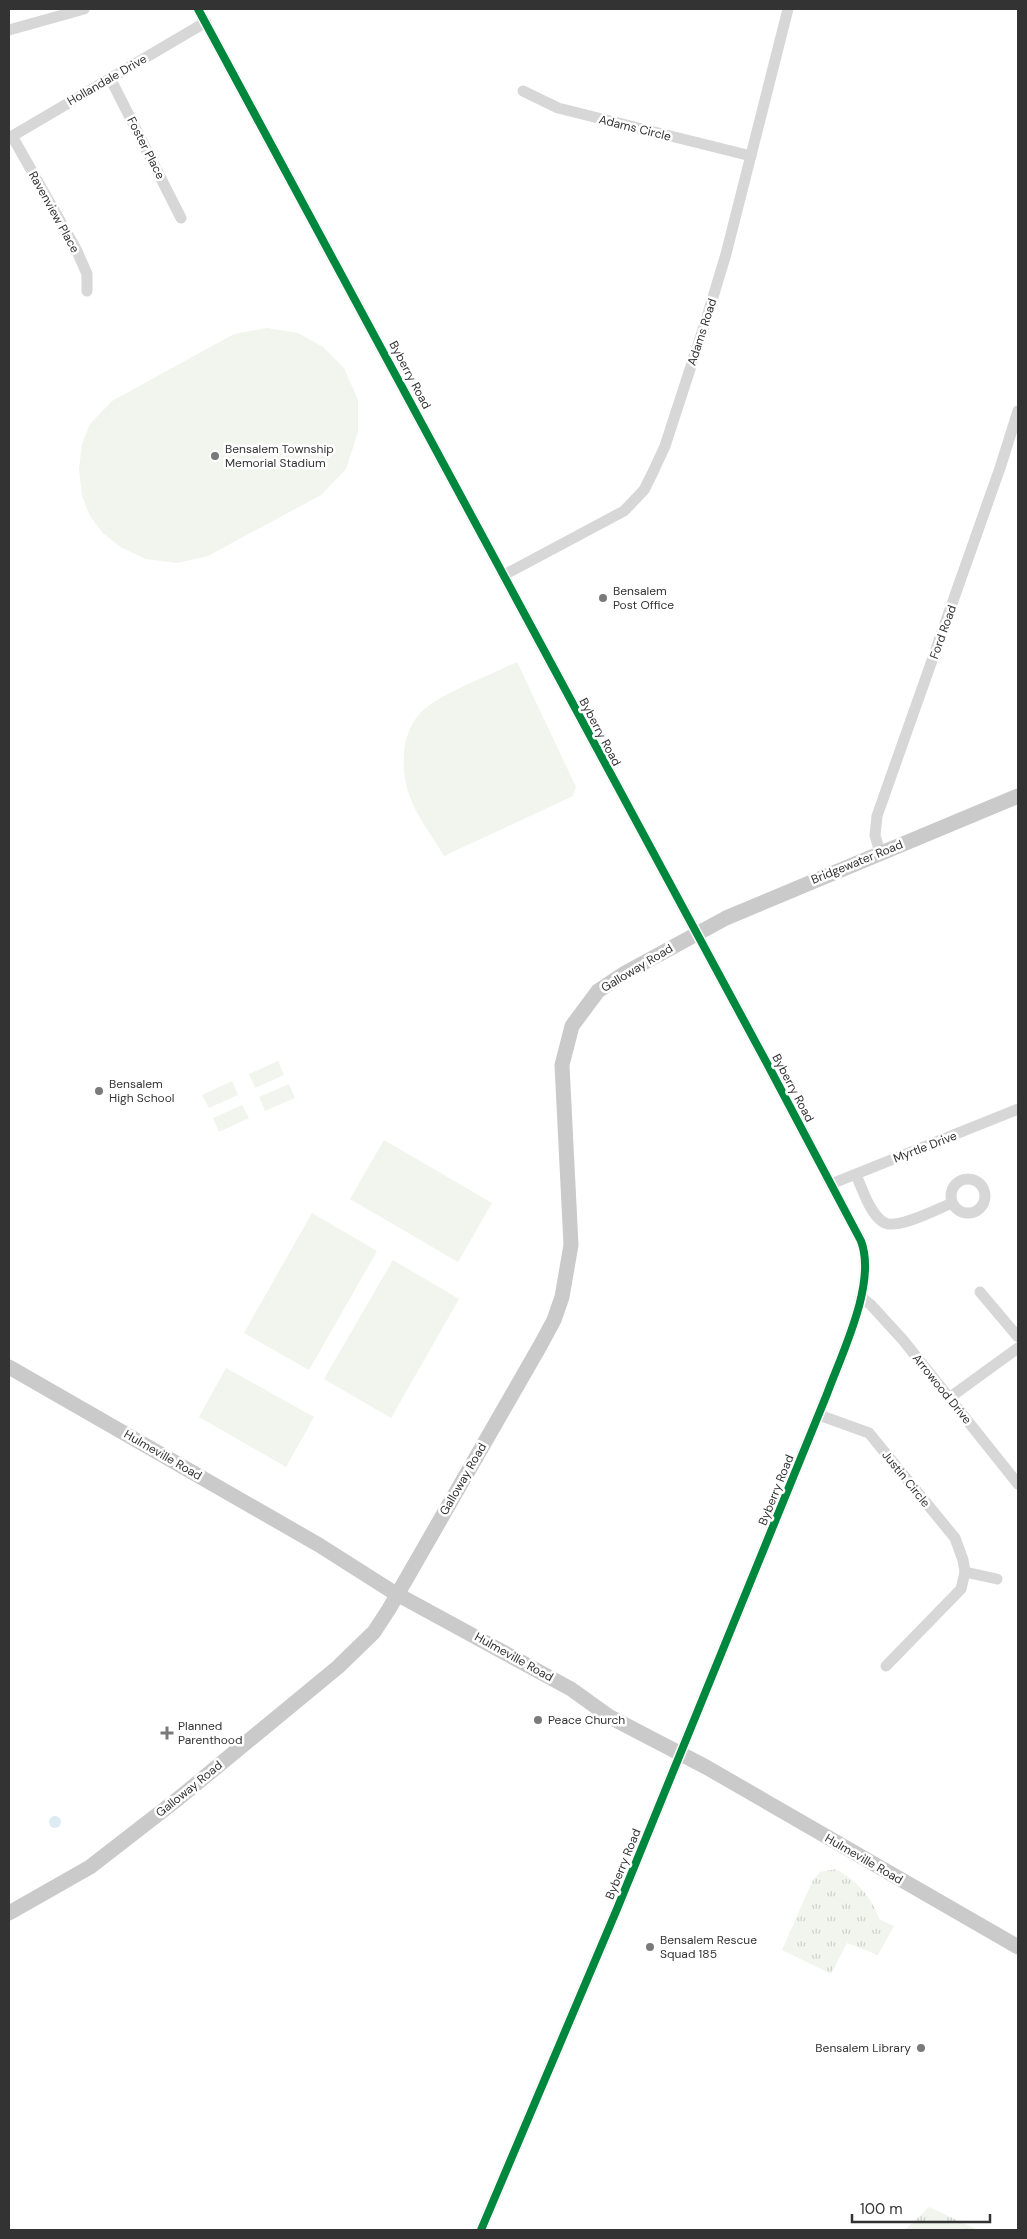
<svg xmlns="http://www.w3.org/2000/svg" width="1027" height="2239" viewBox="0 0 1027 2239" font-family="'DM Sans',sans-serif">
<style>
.grass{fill:url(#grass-tufts)}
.garden{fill:#f1f5ed}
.water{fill:#ddebf3}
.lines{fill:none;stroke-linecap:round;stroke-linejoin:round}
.minor{stroke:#d7d7d7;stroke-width:11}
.major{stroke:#cacaca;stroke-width:15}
.cycleway-casing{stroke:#fff;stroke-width:11}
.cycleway{stroke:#00873e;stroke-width:8}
.poi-dot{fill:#7a7a7a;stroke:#fff;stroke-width:2}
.labels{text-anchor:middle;stroke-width:5;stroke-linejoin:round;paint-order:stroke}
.street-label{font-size:12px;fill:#333;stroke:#fff}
.poi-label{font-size:12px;fill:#333;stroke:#fff;text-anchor:start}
</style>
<defs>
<pattern id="grass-tufts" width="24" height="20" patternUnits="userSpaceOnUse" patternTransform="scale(1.25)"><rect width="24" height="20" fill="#f1f5ed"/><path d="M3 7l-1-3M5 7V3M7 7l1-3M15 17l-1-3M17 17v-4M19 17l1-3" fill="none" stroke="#cfd2cc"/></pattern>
</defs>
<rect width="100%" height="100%" fill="#fff"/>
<g class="grass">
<path d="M 836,1869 C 858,1882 871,1896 879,1919 L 894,1926 L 878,1955 L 847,1943 L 831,1974 L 782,1950 L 813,1880 L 820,1872 Z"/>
<polygon points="929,2207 978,2230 905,2230"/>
</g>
<g class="garden">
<polygon points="267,328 298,333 323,347 344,368 358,400 358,432 346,469 321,495 208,556 177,563 146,559 120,547 102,532 90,516 82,496 79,469 82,444 90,424 112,401 234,334"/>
<path d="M 517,662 L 576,787 L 573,796 L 444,856 C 432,835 413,812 407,788 C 400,761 403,725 427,707 C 450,690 490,675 517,662 Z"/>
<polygon points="278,1061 284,1075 255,1088 249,1074"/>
<polygon points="232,1081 238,1095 209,1108 202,1095"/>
<polygon points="289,1084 295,1098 265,1111 259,1097"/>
<polygon points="242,1105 249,1118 219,1132 213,1118"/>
<polygon points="384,1140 492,1203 458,1262 350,1199"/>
<polygon points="312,1213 377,1251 309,1370 244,1333"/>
<polygon points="393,1260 459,1299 391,1418 324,1379"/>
<polygon points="226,1368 314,1417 286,1467 199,1417"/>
</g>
<circle class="water" cx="55" cy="1822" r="6"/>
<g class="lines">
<g class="minor">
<path d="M 198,9 L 770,1069 L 861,1241 C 877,1283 842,1353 827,1394 L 617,1909 L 481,2230"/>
<polyline points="9,30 84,9"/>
<polyline points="110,78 181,218"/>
<polyline points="523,91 558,108 751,156"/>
<polyline points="12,136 76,249 87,274 87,291"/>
<polyline points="9,138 206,22"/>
<polyline points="504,575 624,511 644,490 653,472 665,446 707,317 726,254 788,9"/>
<polyline points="880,853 875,835 877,816 1000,468 1018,411"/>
<path d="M 856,1175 C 863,1190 869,1212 883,1222 C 896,1231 937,1209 952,1203"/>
<circle cx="968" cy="1196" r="17"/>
<polyline points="831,1184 1018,1109"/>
<polyline points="980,1292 1018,1337"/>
<polyline points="861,1297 871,1305 903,1340 1018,1484"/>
<polyline points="949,1398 1018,1348"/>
<polyline points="819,1415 869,1433 955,1538 963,1560 965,1572 961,1589 886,1666"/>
<polyline points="965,1572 997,1579"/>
</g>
<g class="major">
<polyline points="9,1367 319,1545 393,1592 571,1689 610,1717 706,1767 1018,1947"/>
<polyline points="9,1913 90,1867 179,1798 338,1667 374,1632 389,1609 540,1346 554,1320 562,1297 571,1245 562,1065 572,1026 598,991 625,973 726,918 1018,796"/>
</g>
<defs>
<path id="cycleway" d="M 198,9 L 770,1069 L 861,1241 C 877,1283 842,1353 827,1394 L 617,1909 L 481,2230"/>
</defs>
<use href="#cycleway" class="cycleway-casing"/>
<use href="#cycleway" class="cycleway"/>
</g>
<g class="poi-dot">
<circle cx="215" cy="456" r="5"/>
<circle cx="603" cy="598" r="5"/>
<circle cx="99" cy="1091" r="5"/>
<circle cx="538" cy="1720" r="5"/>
<path d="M164.5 1725.5h5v5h5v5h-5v5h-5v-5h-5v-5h5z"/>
<circle cx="650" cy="1947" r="5"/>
<circle cx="921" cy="2048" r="5"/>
</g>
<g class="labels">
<g class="street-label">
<text transform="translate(107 80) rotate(-30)" y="4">Hollandale Drive</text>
<text transform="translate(635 128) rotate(14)" y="4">Adams Circle</text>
<text transform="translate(146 148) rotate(63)" y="4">Foster Place</text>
<text transform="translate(54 212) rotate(61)" y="4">Ravenview Place</text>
<text transform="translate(702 332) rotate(-72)" y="4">Adams Road</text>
<text transform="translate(410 375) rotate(62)" y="4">Byberry Road</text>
<text transform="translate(943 632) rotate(-70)" y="4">Ford Road</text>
<text transform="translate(600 732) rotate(62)" y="4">Byberry Road</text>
<text transform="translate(857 862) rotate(-22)" y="4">Bridgewater Road</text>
<text transform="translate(637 968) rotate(-31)" y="4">Galloway Road</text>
<text transform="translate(793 1088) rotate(62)" y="4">Byberry Road</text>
<text transform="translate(925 1147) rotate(-21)" y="4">Myrtle Drive</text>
<text transform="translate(942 1389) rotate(51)" y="4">Arrowood Drive</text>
<text transform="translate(163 1455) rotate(30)" y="4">Hulmeville Road</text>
<text transform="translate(463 1479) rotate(-60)" y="4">Galloway Road</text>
<text transform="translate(906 1479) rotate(51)" y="4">Justin Circle</text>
<text transform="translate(776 1490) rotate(-68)" y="4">Byberry Road</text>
<text transform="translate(514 1657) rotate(29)" y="4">Hulmeville Road</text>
<text transform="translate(189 1789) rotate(-39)" y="4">Galloway Road</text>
<text transform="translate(864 1859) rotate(30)" y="4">Hulmeville Road</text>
<text transform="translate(623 1864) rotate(-68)" y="4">Byberry Road</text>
</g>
<g class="poi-label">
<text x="225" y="453">Bensalem Township<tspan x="225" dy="14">Memorial Stadium</tspan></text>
<text x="613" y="595">Bensalem<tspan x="613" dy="14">Post Office</tspan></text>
<text x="109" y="1088">Bensalem<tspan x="109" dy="14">High School</tspan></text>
<text x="548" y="1724">Peace Church</text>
<text x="178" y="1730">Planned<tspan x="178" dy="14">Parenthood</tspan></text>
<text x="660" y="1944">Bensalem Rescue<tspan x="660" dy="14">Squad 185</tspan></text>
<text x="911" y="2052" text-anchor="end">Bensalem Library</text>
</g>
</g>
<rect width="1027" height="2239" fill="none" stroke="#333333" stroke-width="20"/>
<path d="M852 2214v8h138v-8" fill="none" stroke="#333333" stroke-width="2.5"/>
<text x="860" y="2214" font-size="15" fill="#333333" stroke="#ffffff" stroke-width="4" paint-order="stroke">100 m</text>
</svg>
